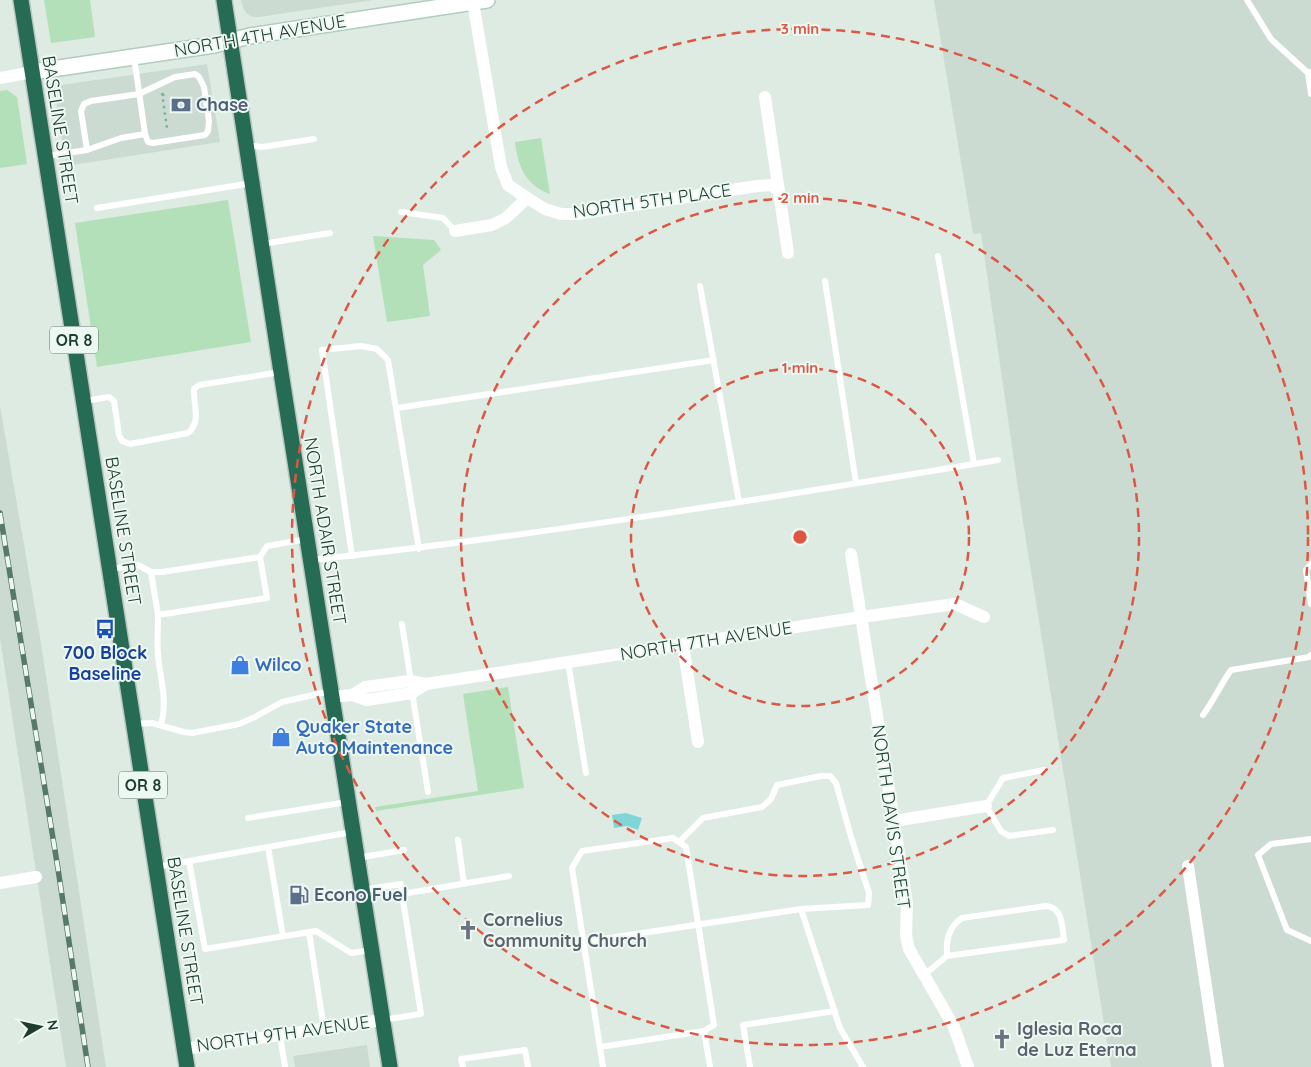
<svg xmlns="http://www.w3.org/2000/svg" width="1311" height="1067" viewBox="0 0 1311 1067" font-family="Quicksand,sans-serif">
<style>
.built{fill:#ccdbd2}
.green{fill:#b3e0b9}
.water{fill:#7ed6d8}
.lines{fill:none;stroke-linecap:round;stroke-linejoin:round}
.secondary-casing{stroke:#b0cdbe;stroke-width:18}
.highway-casing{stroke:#bbc5c1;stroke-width:18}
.path{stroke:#7ab39a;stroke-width:2.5;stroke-dasharray:2.5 4;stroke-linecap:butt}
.lane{stroke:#fff;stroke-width:6}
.street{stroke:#fff;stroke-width:12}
.secondary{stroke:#fff;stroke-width:15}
.highway{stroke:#266c54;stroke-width:15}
.rail-casing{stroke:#57796b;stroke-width:5.5}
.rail{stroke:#eef8f2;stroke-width:4;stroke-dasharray:11;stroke-linecap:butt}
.ring{fill:none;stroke:#dd5744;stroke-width:2.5;stroke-dasharray:9 6}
.labels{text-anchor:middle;stroke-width:4;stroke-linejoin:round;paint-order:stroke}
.shield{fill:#eef8f2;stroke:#5c756a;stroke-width:1}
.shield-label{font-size:16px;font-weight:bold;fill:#1d3d30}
.street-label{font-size:18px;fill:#1d3d30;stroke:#eef8f2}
.service-label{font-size:18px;font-weight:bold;fill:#4e5e75;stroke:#eef8f2;text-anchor:start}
.transit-label{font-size:18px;font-weight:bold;fill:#164399;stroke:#eef8f2}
.shop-label{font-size:18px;font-weight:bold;fill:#366cbe;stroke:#eef8f2;text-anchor:start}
.worship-label{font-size:18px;font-weight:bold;fill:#5b616d;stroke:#eef8f2;text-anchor:start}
.centre{fill:#dd5744;stroke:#eef8f2;stroke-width:2.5}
.ring-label{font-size:15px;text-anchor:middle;font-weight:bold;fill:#dd5744;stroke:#eef8f2;stroke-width:4;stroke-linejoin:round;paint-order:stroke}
</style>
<rect width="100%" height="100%" fill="#deebe3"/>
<g class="built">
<polygon points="241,0 373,0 259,17 252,17 246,13 243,7"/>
<polygon points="934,0 1311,0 1311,1067 1111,1067 1022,516 981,233 973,234"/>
<polygon points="207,64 220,142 66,166 55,93 61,85"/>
<polygon points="0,406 40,637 106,1067 66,1067 0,638"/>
<polygon points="367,1045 370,1067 295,1067 293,1056"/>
</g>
<g class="green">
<polygon points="44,0 90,0 95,37 51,43"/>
<polygon points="7,90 17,97 27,164 0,168 0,91"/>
<path d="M 541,138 L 550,194 C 525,185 518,166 515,142 Z"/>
<polygon points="228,200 251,342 97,367 75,223"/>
<polygon points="373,236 434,240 441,250 423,265 430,316 387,322"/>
<polygon points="508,687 524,788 376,811 375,807 478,791 463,694"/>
</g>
<polygon class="water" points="626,813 642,818 638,830 627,826 614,828 612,815"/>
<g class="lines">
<defs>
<polyline id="secondary" points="32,72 214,45 250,36 487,0"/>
<g id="highway">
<polyline points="21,0 187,1067"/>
<polyline points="224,0 281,372 390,1067"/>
</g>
</defs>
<use href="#secondary" class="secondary-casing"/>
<use href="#highway" class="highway-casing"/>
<g class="path">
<polyline points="162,93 167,128"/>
<polyline points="162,95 168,94"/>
</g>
<g class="lane">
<polyline points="1247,0 1271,39 1308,73"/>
<polyline points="1310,72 1308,73 1311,94"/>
<polyline points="246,145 262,147 314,139"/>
<polyline points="87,150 81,111 84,104 91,101 139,94 175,77 195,74 199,77 204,87 209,121 208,131 205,135 153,143 148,142 145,134"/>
<polyline points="46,156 87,150 121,138 145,134 134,57"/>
<polyline points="97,208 252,183"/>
<polyline points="401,212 443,218 455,231"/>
<polyline points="262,244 330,233"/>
<polyline points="938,256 974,464"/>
<polyline points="825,281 856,483"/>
<polyline points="700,286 739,502"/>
<path d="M 84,401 L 109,397 L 114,401 L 119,435 L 122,441 L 130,444 L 188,433 C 202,421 193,405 194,389 L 199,385 L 281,372"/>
<polyline points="397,408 714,360"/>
<polyline points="352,556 322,350 361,346 377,349 388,360 419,549"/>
<path d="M 312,560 C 541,535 770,498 998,460"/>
<polyline points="1311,564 1306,570 1311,604"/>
<polyline points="110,569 138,565 151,572 162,572 260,557 267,546 307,539"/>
<polyline points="151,572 158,615 267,598 260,557"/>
<path d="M 158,615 C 158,628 157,642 158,655 C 160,678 168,701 161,724"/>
<polyline points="402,624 411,682"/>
<polyline points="568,662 586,773"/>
<polyline points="412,692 428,792"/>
<path d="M 1203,715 C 1214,700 1221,684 1231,670 L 1309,657 L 1311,655"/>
<polyline points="134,724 152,723 184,732 192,733 239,724 255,717 282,702 331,691"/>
<polyline points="1044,770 1003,778 986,806 1001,831 1009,836 1053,830"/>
<polyline points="248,818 347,802"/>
<polyline points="1311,839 1271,844 1258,855 1287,930 1311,941"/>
<polyline points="458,840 464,884"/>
<polyline points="268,847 283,936"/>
<polyline points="357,858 404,850"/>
<polyline points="189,861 205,949 316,931 351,953 372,950"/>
<polyline points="156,867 352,832"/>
<polyline points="362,890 401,884 402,894 421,1014 382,1020"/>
<polyline points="402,894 509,876"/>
<polyline points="801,909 840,1028 863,1067"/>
<polyline points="309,932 324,1029"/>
<polyline points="583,942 801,909 868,905 869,893 851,837 836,783 830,776 821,776 777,785 771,799 762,807 703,818 679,842"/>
<path d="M 924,975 L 947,956 L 1064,940 C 1062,927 1063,907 1046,906 L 962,918 C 948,927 946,941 947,956"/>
<polyline points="704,1031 710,1067"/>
<polyline points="280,1035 285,1067"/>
<polyline points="600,1047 704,1031 714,1025 686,847 673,838 582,851 572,868 603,1067"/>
<polyline points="463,1067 461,1059 525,1050 528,1067"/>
<polyline points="750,1067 743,1025 835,1011"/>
</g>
<g class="street">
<polyline points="473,2 501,167 508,185 527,198 545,209 561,214 577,214 757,186 771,185 779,191"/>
<polyline points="0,78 32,72"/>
<polyline points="765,97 788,253"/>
<polyline points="455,231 492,225 506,218 527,198"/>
<polyline points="851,554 904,884 907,904 906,935 909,949 954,1027 968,1067"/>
<polyline points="683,645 698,742"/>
<polyline points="352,695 365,687 410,681 426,684 861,617 955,604 984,617"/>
<polyline points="332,697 352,695 367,700 412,693 426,684"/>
<polyline points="894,821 986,806"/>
<polyline points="1188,866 1218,1067"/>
<polyline points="0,883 36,877"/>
<polyline points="184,1049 382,1020"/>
</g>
<use href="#secondary" class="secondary"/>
<use href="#highway" class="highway"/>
<defs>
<polyline id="rail" points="0,513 58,869 88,1067"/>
</defs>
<use href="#rail" class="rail-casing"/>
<use href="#rail" class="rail"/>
</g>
<g class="ring">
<circle cx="800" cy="537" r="169"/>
<circle cx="800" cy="537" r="339"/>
<circle cx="800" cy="537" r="508"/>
</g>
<defs>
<symbol id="bank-bare" viewBox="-9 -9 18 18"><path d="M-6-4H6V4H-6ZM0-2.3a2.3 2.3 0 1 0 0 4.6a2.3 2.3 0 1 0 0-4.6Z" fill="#5c6f8a" stroke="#eef8f2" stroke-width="2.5" paint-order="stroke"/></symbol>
<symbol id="bus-bare" viewBox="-9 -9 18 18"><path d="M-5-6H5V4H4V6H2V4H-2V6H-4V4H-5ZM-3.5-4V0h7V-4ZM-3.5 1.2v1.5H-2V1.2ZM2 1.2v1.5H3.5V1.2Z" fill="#1a4fb4" stroke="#eef8f2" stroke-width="2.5" paint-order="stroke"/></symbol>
<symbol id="shop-bare" viewBox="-9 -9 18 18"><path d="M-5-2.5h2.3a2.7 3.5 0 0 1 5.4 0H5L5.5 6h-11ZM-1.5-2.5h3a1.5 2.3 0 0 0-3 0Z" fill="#3f7fe0" stroke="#eef8f2" stroke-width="2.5" paint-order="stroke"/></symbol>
<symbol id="fuel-bare" viewBox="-9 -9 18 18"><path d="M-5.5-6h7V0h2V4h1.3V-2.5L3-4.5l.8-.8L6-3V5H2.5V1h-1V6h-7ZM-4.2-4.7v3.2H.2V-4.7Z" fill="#5c6f8a" stroke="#eef8f2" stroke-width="2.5" paint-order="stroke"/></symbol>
<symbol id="church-bare" viewBox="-9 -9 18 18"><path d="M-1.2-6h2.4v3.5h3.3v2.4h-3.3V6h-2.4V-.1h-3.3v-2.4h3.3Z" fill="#6b7280" stroke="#eef8f2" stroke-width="2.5" paint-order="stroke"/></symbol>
</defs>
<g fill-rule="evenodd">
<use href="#bank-bare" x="167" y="91" width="28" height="28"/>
<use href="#bus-bare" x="91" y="615" width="28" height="28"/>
<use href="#shop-bare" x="226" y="651" width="28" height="28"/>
<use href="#shop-bare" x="267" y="723" width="28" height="28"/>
<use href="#fuel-bare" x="285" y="881" width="28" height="28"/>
<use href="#church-bare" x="454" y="916" width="28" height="28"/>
<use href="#church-bare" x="988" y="1025" width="28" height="28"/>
</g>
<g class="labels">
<g class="shield">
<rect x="50" y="326.5" width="48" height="27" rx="4"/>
<rect x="119" y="771.5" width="48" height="27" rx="4"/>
</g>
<g class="shield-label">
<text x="74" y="346">OR 8</text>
<text x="143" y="791">OR 8</text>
</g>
<g class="street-label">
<text transform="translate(260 36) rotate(-10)" y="6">NORTH 4TH AVENUE</text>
<text transform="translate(60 130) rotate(81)" y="6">BASELINE STREET</text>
<text transform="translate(652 201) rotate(-8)" y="6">NORTH 5TH PLACE</text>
<text transform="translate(123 531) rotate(81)" y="6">BASELINE STREET</text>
<text transform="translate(325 531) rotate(81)" y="6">NORTH ADAIR STREET</text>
<text transform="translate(706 641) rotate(-9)" y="6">NORTH 7TH AVENUE</text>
<text transform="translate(891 817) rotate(82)" y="6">NORTH DAVIS STREET</text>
<text transform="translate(185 931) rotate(81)" y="6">BASELINE STREET</text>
<text transform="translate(283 1034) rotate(-8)" y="6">NORTH 9TH AVENUE</text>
</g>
<g class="service-label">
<text x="196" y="111">Chase</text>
<text x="314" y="901">Econo Fuel</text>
</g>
<g class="transit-label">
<text x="105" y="659">700 Block<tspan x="105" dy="21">Baseline</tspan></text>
</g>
<g class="shop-label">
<text x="255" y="671">Wilco</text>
<text x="296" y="733">Quaker State<tspan x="296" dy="21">Auto Maintenance</tspan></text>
</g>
<g class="worship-label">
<text x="483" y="926">Cornelius<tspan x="483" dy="21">Community Church</tspan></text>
<text x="1017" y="1035">Iglesia Roca<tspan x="1017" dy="21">de Luz Eterna</tspan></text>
</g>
</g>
<circle cx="800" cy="537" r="8" class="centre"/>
<g class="ring-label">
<text x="800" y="34">3 min</text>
<text x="800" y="203">2 min</text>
<text x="800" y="373">1 min</text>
</g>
<g transform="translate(40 1027) rotate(81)" stroke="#eef8f2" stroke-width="4" paint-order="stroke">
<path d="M0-4L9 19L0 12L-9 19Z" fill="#1d3d30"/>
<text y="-8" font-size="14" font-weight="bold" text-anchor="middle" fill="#1d3d30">N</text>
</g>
</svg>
